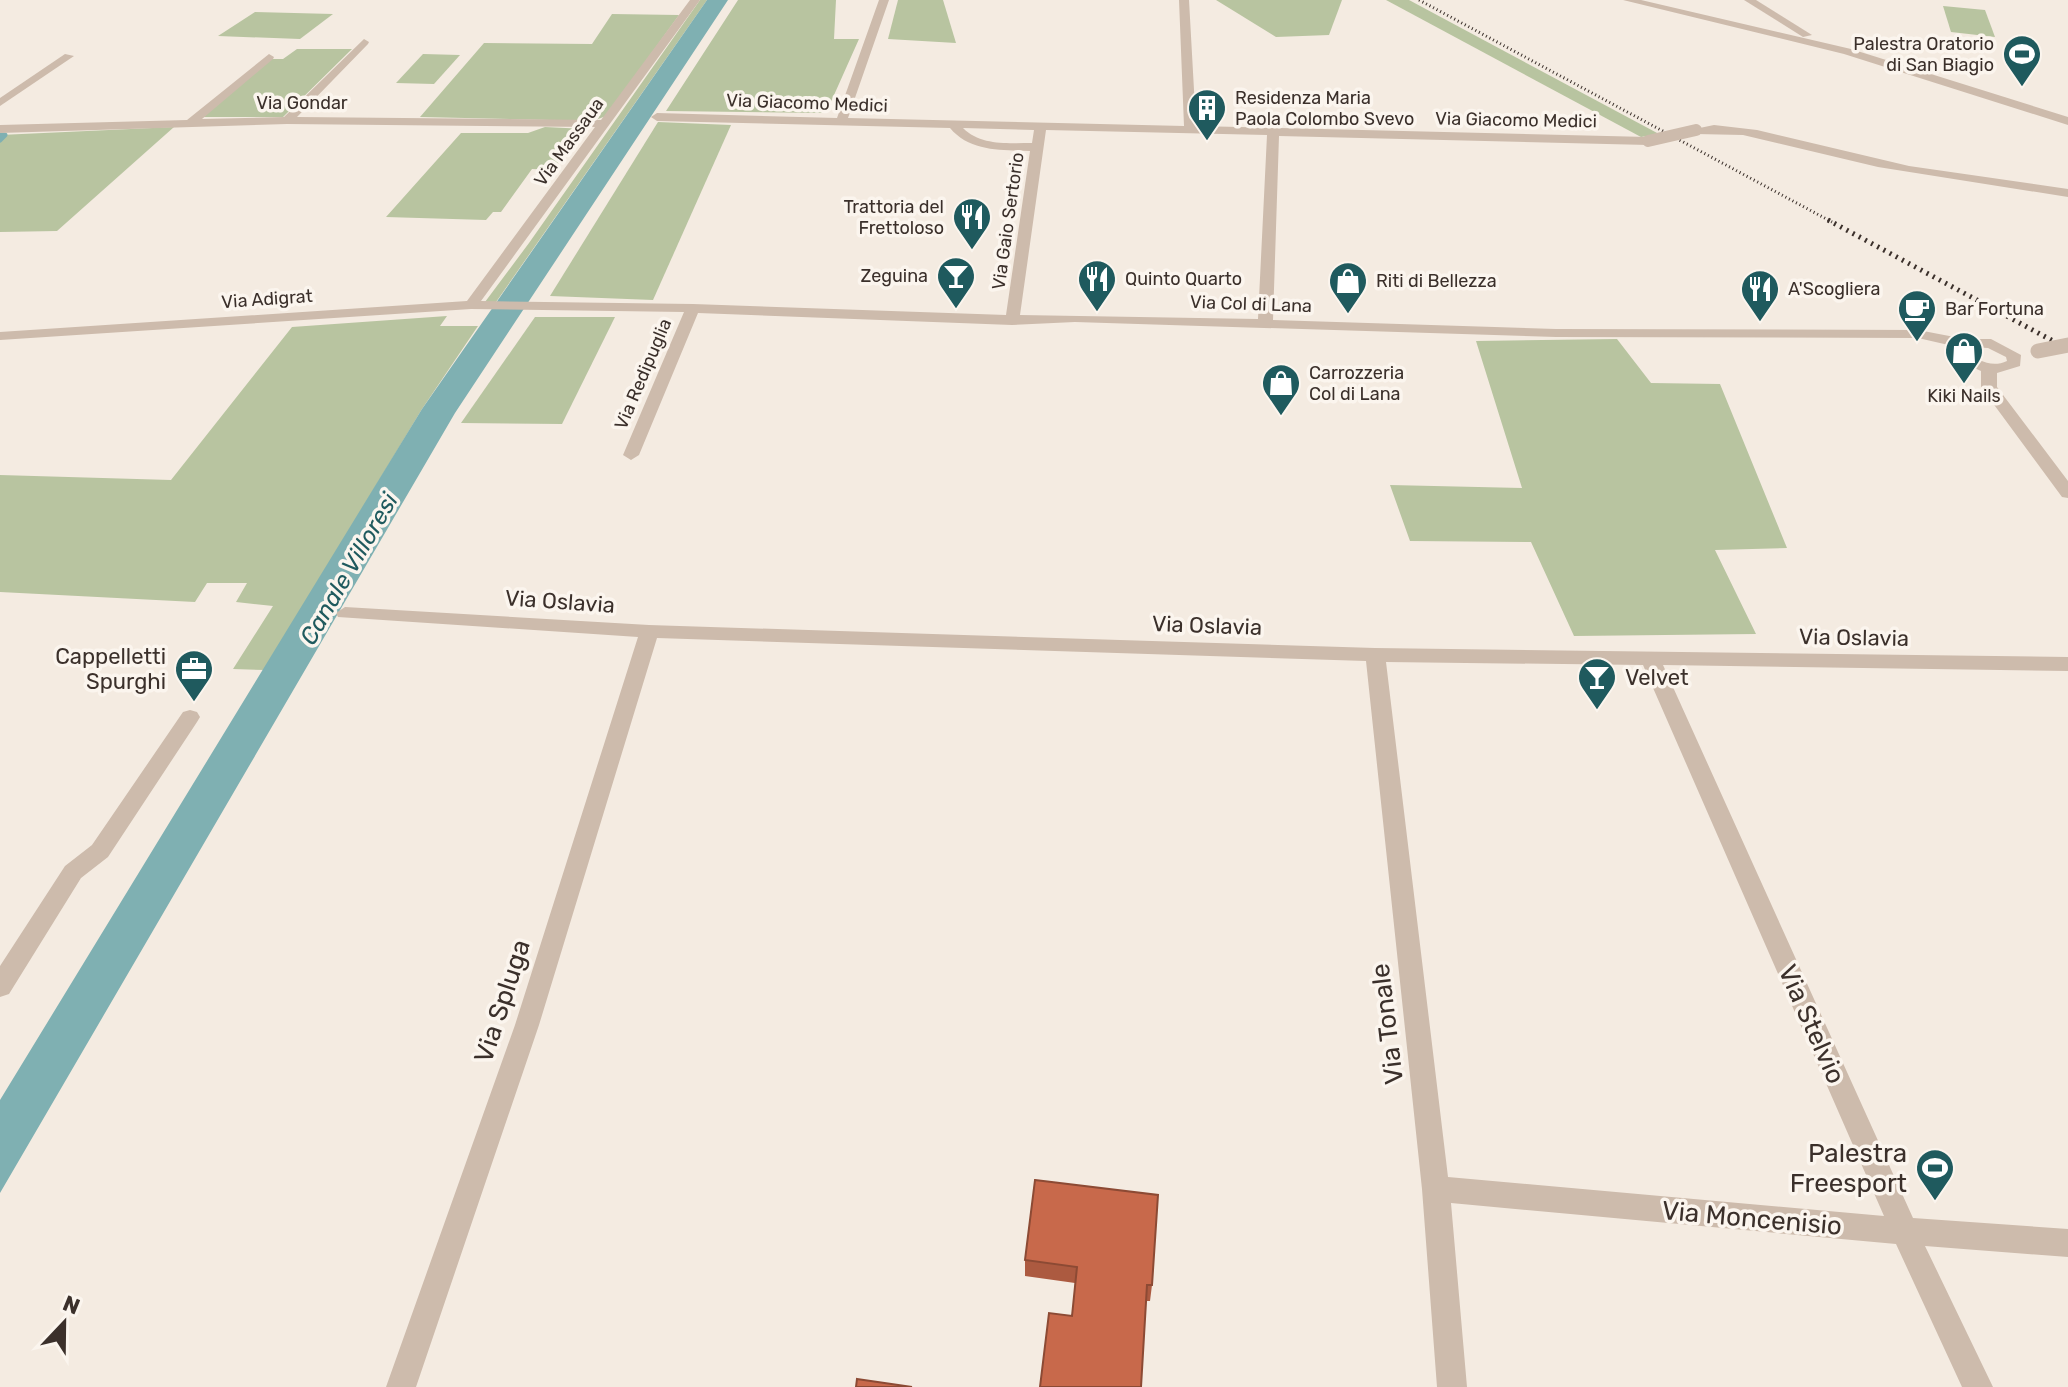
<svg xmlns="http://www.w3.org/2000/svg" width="2068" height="1387" viewBox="0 0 2068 1387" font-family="Rubik,sans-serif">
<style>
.green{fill:#b8c4a0}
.water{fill:#7fb0b2}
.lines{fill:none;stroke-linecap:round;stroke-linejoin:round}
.stream{stroke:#7fb0b2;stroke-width:5}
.minor{fill:#cdbbac;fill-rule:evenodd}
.rail-far1{stroke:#3b302b;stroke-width:3;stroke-dasharray:1 3;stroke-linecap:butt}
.rail{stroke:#3b302b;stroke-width:5;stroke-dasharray:2 5;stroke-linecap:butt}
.minor-bridge-far1{stroke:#cdbbac;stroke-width:12}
.minor-bridge{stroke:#cdbbac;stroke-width:15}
.wall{fill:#ac5a40}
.building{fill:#c8694b;stroke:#8c4a34;stroke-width:2}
.labels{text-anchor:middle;stroke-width:7;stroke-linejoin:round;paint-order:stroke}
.far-poi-label{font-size:18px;fill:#3b302b;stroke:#fbf5ee;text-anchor:start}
.far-street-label{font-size:18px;fill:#3b302b;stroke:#fbf5ee}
.street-label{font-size:22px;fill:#3b302b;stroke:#fbf5ee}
.poi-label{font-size:22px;fill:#3b302b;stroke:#fbf5ee;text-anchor:end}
.water-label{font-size:24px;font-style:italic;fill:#1f5a5e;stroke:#fbf5ee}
.near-street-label{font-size:26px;fill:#3b302b;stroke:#fbf5ee}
.near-poi-label{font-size:26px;fill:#3b302b;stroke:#fbf5ee;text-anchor:end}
</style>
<rect width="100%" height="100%" fill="#f4ebe1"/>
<g class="green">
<polygon points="700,0 707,0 496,302 485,302 529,243"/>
<polygon points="738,0 836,0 834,39 859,39 826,113 666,111"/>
<polygon points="898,0 943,0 956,43 888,39"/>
<polygon points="1216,0 1342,0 1329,35 1276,37"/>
<polygon points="1386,0 1409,0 1659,134 1641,137"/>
<polygon points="1943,6 1985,10 1995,37 1951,32"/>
<polygon points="255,12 333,14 300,39 218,36"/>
<polygon points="612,14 679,15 606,116 593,121 420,117 484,43 592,44"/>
<polygon points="297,49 352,49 283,117 202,117 271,59 283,59"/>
<polygon points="423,54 460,55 434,84 396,83"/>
<polygon points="658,122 731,125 653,300 550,296"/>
<polygon points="174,127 57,231 0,232 0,135"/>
<polygon points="545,127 586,129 553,170 532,169 501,212 493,212 486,220 386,217 461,133 528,133"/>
<polygon points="447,316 440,326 478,326 422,409 265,670 233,669 273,606 236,602 247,583 207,583 195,602 0,592 0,475 171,480 292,327"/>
<polygon points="535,317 615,317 562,424 461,423"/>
<polygon points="1617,339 1651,383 1720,384 1787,548 1715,550 1756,634 1574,636 1531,542 1410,541 1390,485 1522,488 1476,341"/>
</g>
<polygon class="water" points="707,0 728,0 455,413 0,1193 0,1100 422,409"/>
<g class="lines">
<polyline class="stream" points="0,135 5,135 0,140"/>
<g class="minor">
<path d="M 690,0 L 700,0 L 481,301 L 693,304 L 1006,315 L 1030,151 C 1002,150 970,152 950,128 L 657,121 L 651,117 L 657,113 L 837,118 L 879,0 L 889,0 L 848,118 L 1184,126 L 1179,0 L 1189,0 L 1196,126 L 1648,137 L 1654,141 L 1648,145 L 1279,136 L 1273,320 L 1556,329 L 1918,330 L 1965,339 L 1991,339 L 2021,355 L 2020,366 L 1997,373 L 1997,387 L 2068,481 L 2068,498 L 2062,497 L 1981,387 L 1981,371 L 1963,363 L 1951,348 L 1953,346 L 1918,338 L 1556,337 L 1075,322 L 1012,325 L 698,313 L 639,455 L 631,460 L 623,455 L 684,312 L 471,309 L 0,340 L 0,332 L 467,301 L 595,127 L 287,124 L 0,133 L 0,125 L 187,120 L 269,54 L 274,57 L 273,59 L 202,119 L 284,117 L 364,39 L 369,42 L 368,44 L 297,117 L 601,120 ZM 963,128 L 1034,130 L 1032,143 C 1008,143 981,146 963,128 ZM 1046,130 L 1267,135 L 1258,319 L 1020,315 ZM 1972,347 L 1988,348 L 2006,357 L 2007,361 C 1992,368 1977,361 1967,350 Z"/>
<polygon points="1623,0 1641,0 1851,49 2068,117 2068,125 1844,54"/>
<polygon points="1744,0 1756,0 1812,35 1803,37"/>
<polygon points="65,54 74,56 0,106 0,98"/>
<polygon points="1714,125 1757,130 1909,166 2068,189 2068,197 1878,167 1743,135 1696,134 1690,130"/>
<path d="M 345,607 L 649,625 L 1375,648 L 2068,657 L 2068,671 L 1663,665 L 1913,1218 L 2068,1229 L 2068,1257 L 1925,1246 L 1993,1387 L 1962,1387 L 1896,1244 L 1451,1203 L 1467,1387 L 1437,1387 L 1422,1189 L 1366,661 L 657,638 L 539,1025 L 416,1387 L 386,1387 L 515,1025 L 638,637 L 338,617 L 336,613 ZM 1386,662 L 1643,665 L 1884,1216 L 1448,1177 Z"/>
<polygon points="190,710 197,712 200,717 197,722 108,857 81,878 9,994 0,997 0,966 65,866 92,845 183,712"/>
</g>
<polyline class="rail-far1" points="1419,0 1832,222"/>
<polyline class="rail" points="1828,220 2068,349"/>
<polyline class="minor-bridge-far1" points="1648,141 1696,130"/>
<polyline class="minor-bridge" points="2038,351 2068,345"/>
</g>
<polygon class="wall" points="1035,1180 1152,1285 1150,1301 1146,1301 1072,1316 1075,1283 1025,1276 1025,1260"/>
<g class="building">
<polygon points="1035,1180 1158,1195 1152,1285 1147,1285 1141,1387 1040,1387 1049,1313 1072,1316 1077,1267 1025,1260"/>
<polygon points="857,1379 912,1387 856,1387"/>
</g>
<defs>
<symbol id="stadium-pin" viewBox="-11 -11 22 30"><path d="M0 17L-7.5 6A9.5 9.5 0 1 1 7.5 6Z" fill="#1f5a5e" stroke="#fbf5ee"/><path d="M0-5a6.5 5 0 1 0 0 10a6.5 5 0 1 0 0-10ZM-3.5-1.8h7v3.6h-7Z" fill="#fff"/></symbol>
<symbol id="building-pin" viewBox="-11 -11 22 30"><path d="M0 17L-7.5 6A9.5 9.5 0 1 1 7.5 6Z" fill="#1f5a5e" stroke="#fbf5ee"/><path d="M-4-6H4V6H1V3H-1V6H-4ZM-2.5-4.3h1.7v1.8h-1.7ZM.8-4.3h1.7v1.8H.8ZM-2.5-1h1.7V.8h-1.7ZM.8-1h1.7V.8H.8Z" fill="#fff"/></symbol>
<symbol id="restaurant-pin" viewBox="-11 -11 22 30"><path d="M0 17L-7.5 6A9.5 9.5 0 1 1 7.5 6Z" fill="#1f5a5e" stroke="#fbf5ee"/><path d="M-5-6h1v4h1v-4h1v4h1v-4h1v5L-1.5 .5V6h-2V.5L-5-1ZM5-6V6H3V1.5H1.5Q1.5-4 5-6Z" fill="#fff"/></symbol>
<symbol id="bar-pin" viewBox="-11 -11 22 30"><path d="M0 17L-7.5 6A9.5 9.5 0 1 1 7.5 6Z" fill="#1f5a5e" stroke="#fbf5ee"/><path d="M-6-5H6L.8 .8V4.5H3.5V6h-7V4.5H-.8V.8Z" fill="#fff"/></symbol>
<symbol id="shop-pin" viewBox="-11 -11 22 30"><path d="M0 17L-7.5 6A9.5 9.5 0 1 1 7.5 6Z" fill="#1f5a5e" stroke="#fbf5ee"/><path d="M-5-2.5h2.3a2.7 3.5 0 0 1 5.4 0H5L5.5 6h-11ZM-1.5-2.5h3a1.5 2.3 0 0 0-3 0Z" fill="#fff"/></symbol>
<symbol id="cafe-pin" viewBox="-11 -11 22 30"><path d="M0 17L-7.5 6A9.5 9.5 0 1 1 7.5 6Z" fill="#1f5a5e" stroke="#fbf5ee"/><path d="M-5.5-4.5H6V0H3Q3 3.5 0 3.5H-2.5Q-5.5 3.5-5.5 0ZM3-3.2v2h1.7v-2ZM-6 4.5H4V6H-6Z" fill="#fff"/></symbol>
<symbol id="office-pin" viewBox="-11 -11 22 30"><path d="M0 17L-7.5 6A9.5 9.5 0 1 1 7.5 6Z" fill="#1f5a5e" stroke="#fbf5ee"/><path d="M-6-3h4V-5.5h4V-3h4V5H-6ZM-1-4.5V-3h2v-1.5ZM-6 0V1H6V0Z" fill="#fff"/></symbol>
</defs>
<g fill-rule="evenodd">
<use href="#stadium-pin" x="2000" y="32" width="44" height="60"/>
<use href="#building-pin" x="1185" y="86" width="44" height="60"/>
<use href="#restaurant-pin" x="950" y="195" width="44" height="60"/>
<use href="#bar-pin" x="934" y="254" width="44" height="60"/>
<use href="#restaurant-pin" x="1075" y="257" width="44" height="60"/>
<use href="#shop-pin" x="1326" y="259" width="44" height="60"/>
<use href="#restaurant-pin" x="1738" y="267" width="44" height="60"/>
<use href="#cafe-pin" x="1895" y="287" width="44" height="60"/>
<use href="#shop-pin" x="1942" y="329" width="44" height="60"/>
<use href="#shop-pin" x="1259" y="361" width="44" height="60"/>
<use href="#office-pin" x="172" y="647" width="44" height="60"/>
<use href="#bar-pin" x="1575" y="655" width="44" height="60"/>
<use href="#stadium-pin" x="1913" y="1146" width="44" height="60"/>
</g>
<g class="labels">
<g class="far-poi-label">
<text x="1994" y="50" text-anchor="end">Palestra Oratorio<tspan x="1994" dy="21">di San Biagio</tspan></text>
<text x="1235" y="104">Residenza Maria<tspan x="1235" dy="21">Paola Colombo Svevo</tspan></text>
<text x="944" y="213" text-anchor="end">Trattoria del<tspan x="944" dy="21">Frettoloso</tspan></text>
<text x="928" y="282" text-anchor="end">Zeguina</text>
<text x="1125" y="285">Quinto Quarto</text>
<text x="1376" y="287">Riti di Bellezza</text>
<text x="1788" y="295">A'Scogliera</text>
<text x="1945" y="315">Bar Fortuna</text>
<text x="1309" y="379">Carrozzeria<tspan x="1309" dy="21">Col di Lana</tspan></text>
<text x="1964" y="402" text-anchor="middle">Kiki Nails</text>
</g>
<g class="far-street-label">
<text x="302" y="109">Via Gondar</text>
<text transform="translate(807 103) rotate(2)" y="6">Via Giacomo Medici</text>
<text transform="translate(1516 120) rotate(1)" y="6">Via Giacomo Medici</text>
<text transform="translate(569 142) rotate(-54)" y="6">Via Massaua</text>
<text transform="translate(1008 221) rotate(-82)" y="6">Via Gaio Sertorio</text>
<text transform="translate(267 299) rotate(-4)" y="6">Via Adigrat</text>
<text transform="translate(1251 304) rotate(2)" y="6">Via Col di Lana</text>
<text transform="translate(643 374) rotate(-67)" y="6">Via Redipuglia</text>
</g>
<g class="street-label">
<text transform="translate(560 601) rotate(4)" y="8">Via Oslavia</text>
<text transform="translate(1207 625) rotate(2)" y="8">Via Oslavia</text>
<text transform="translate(1854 637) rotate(1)" y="8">Via Oslavia</text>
</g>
<g class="poi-label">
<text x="166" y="664">Cappelletti<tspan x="166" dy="25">Spurghi</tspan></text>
<text x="1625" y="685" text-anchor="start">Velvet</text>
</g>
<g class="water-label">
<text transform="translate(349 569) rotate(-60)" y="8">Canale Villoresi</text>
</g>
<g class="near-street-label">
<text transform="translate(502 1001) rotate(-72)" y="9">Via Spluga</text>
<text transform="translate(1387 1024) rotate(-97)" y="9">Via Tonale</text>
<text transform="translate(1812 1024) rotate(66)" y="9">Via Stelvio</text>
<text transform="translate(1752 1218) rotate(5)" y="9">Via Moncenisio</text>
</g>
<g class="near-poi-label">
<text x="1907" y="1162">Palestra<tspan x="1907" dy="30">Freesport</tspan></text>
</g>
</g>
<g transform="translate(64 1323) rotate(22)" stroke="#fbf5ee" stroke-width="6" paint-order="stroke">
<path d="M0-6L14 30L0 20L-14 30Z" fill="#3b302b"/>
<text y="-12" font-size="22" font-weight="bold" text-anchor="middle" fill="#3b302b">N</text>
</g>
</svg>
